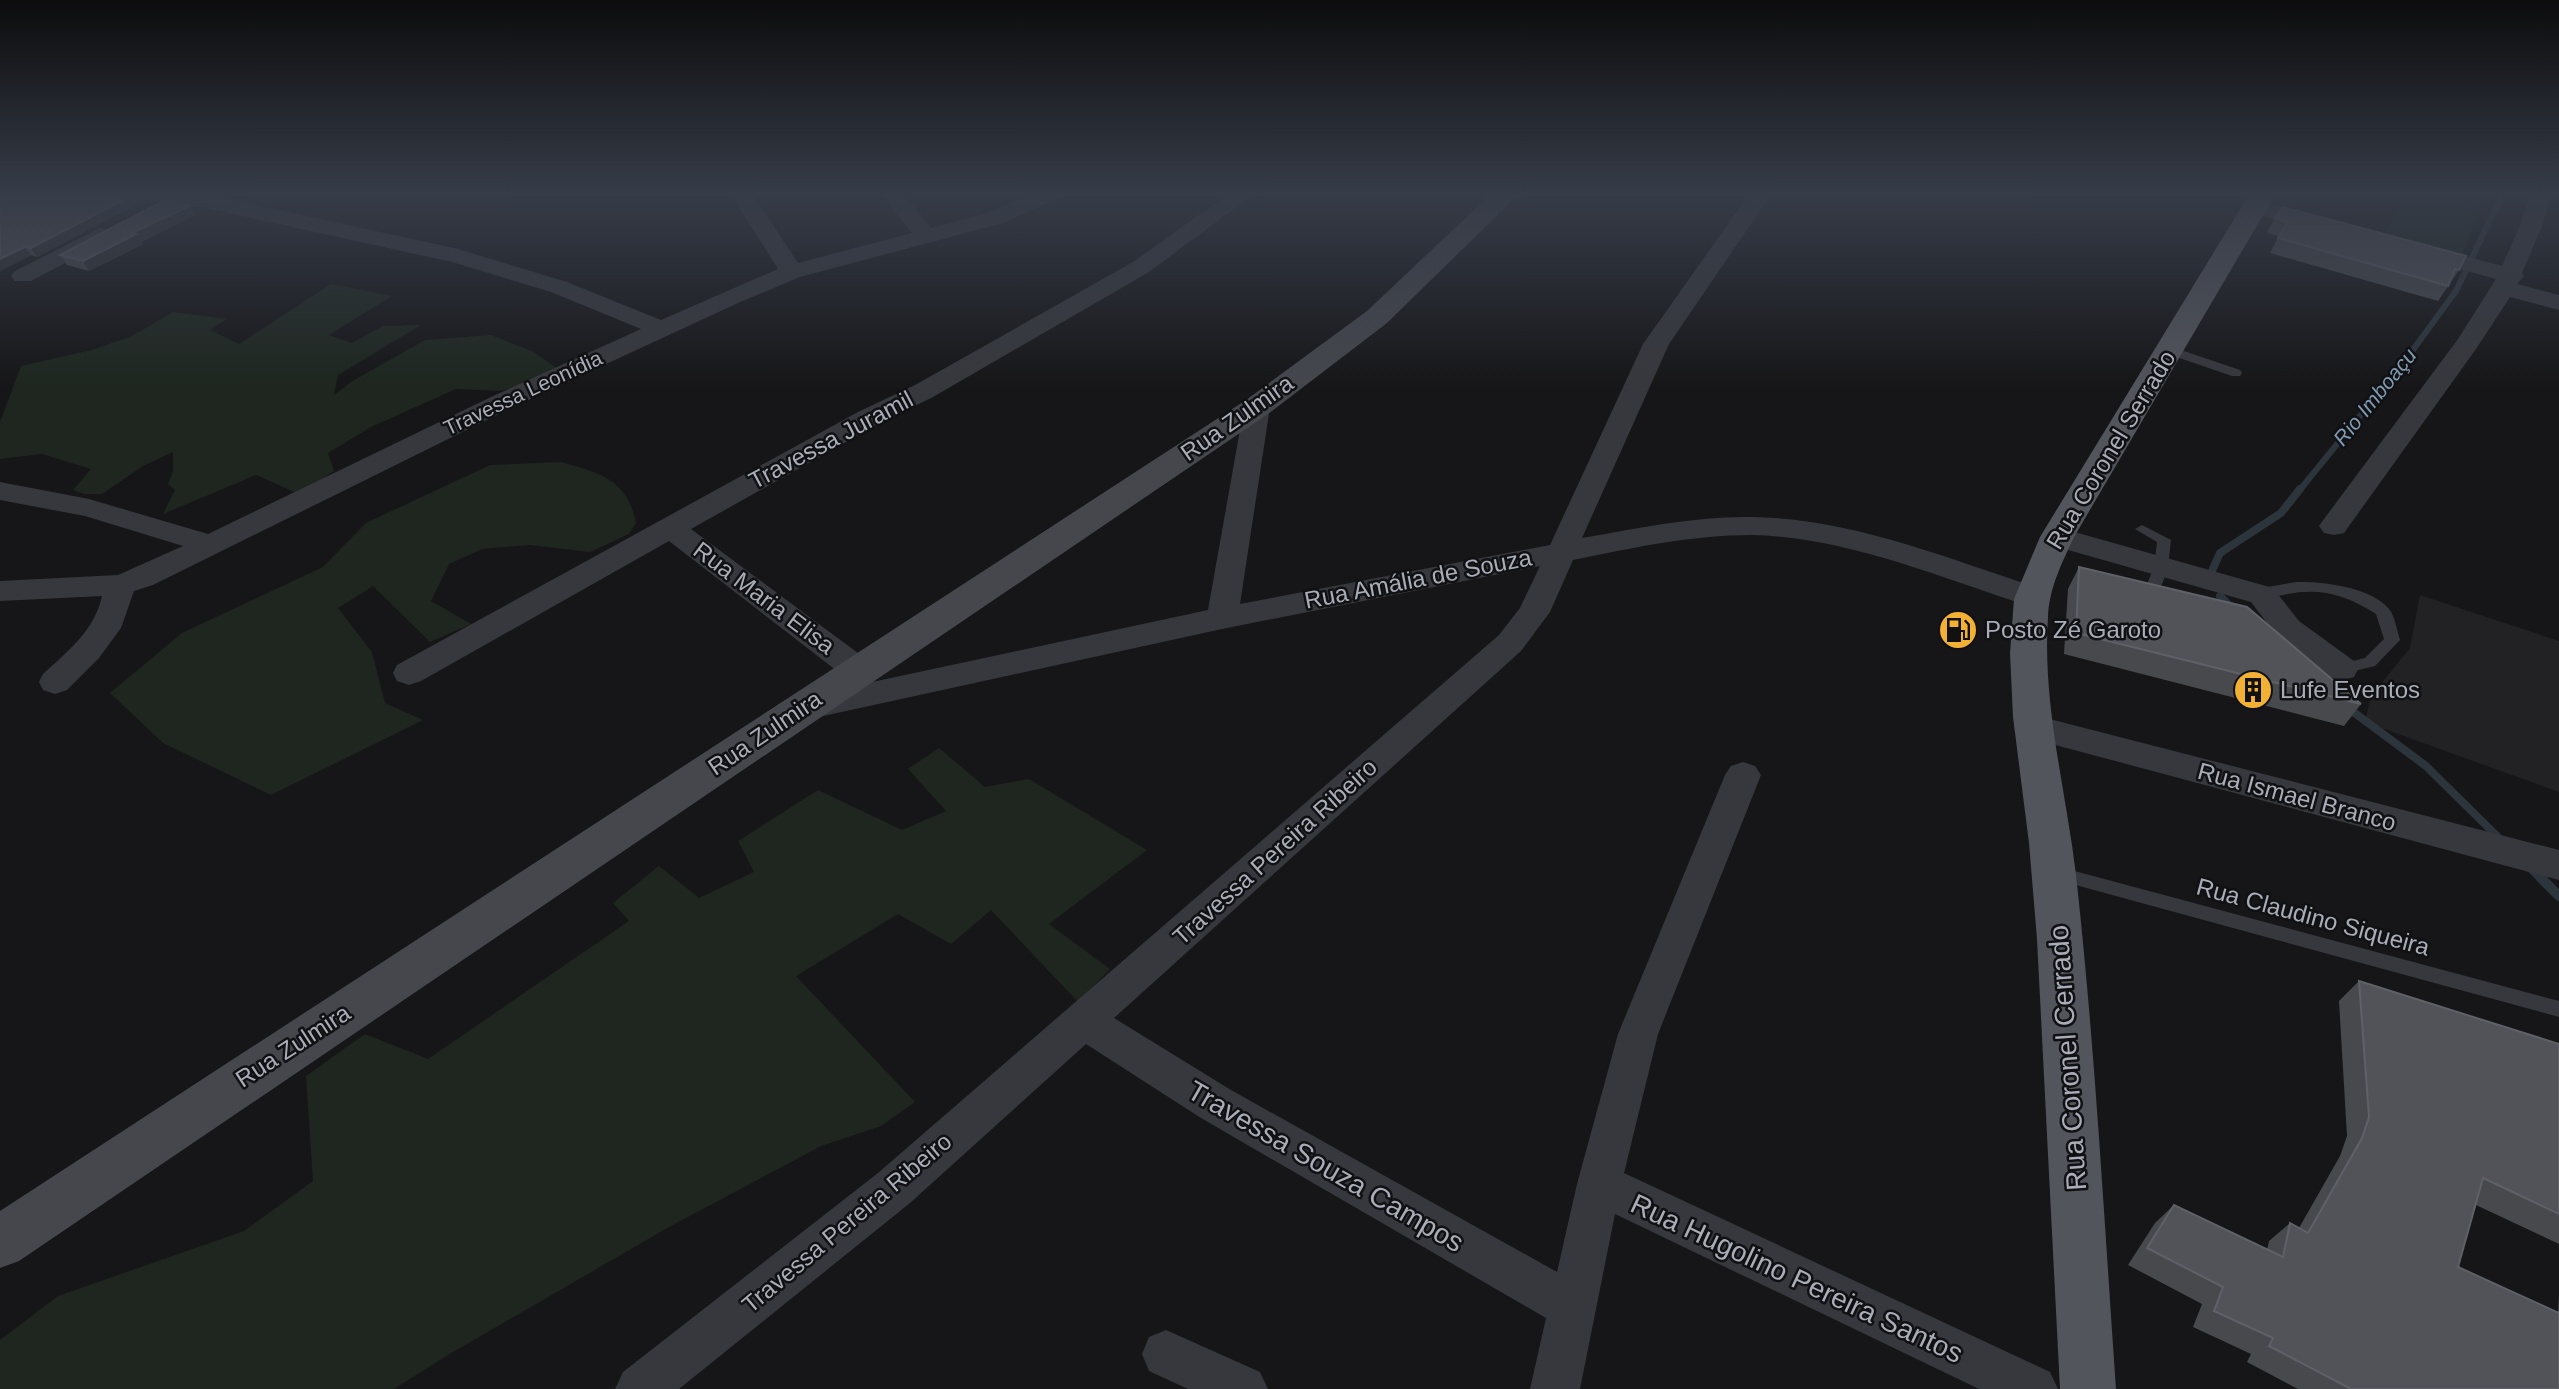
<svg xmlns="http://www.w3.org/2000/svg" width="2559" height="1389" viewBox="0 0 2559 1389" font-family="Helvetica,sans-serif">
<style>
.built{fill:#222225}
.green{fill:#1e261f}
.lines{fill:none;stroke-linecap:round;stroke-linejoin:round}
.stream-far2{stroke:#2c353c;stroke-width:6}
.stream-far1{stroke:#2c353c;stroke-width:8}
.stream{stroke:#2c353c;stroke-width:10}
.path{stroke:#3d3f44;stroke-width:3.5;stroke-dasharray:2.5 4.5;stroke-linecap:butt}
.lane{fill:#37383d;fill-rule:evenodd}
.street{fill:#37383d;fill-rule:evenodd}
.secondary{fill:#45474d;fill-rule:evenodd}
.primary{fill:#53555c;fill-rule:evenodd}
.wall{fill:#47494d}
.shaded-wall{fill:#2f3033}
.building{fill:#525359;stroke:#5f6168;stroke-width:2}
.labels{text-anchor:middle;stroke-width:5;stroke-linejoin:round;paint-order:stroke}
.far-street-label{font-size:21px;fill:#a8adb8;stroke:#111113}
.far-water-label{font-size:21px;font-style:italic;fill:#7f9bb3;stroke:#111113}
.street-label{font-size:24px;fill:#a8adb8;stroke:#111113}
.poi-label{font-size:24px;fill:#a8adb8;stroke:#111113;text-anchor:start}
.near-street-label{font-size:28px;fill:#a8adb8;stroke:#111113}
</style>
<rect width="100%" height="100%" fill="#161618"/>
<polygon class="built" points="2420,595 2559,641 2559,792 2365,722 2371,696 2410,648"/>
<g class="green">
<polygon points="2406,193 2426,193 2481,207 2462,255 2385,234"/>
<polygon points="331,284 392,296 329,335 352,343 383,326 421,325 338,375 334,395 351,382 425,340 491,335 534,352 559,370 535,384 500,391 456,389 371,427 328,453 334,471 299,494 256,475 163,514 175,490 168,484 173,471 173,452 143,466 102,494 84,494 73,490 91,469 42,454 0,459 0,422 21,366 92,350 132,336 173,312 227,319 210,330 239,344"/>
<path d="M 561,462 C 599,473 627,478 636,523 L 629,534 L 590,552 L 529,545 L 482,549 L 449,564 L 431,601 L 471,624 L 430,642 L 373,586 L 338,608 L 372,652 L 385,703 L 423,720 L 271,795 L 163,743 L 110,693 L 182,633 L 323,567 L 366,523 L 490,465 Z"/>
<polygon points="939,748 985,787 1029,779 1147,850 1049,924 1110,969 1078,1002 991,910 951,944 898,914 796,976 915,1102 881,1126 821,1146 669,1227 448,1355 394,1389 0,1389 0,1340 58,1296 244,1231 313,1181 306,1076 365,1034 428,1059 629,921 613,903 659,866 699,898 754,872 738,841 818,790 902,830 946,811 908,769"/>
</g>
<g class="lines">
<polyline class="stream-far2" points="2299,491 2407,358 2456,291 2503,193"/>
<g class="stream-far1">
<polyline points="2212,571 2220,553 2281,513 2300,489"/>
<polyline points="2220,596 2232,608"/>
<polyline points="2348,708 2426,766 2502,841"/>
<polyline points="2529,867 2542,880"/>
</g>
<polyline class="stream" points="2541,878 2559,896"/>
<polyline class="path" points="2487,193 2514,200"/>
<g class="lane">
<polygon points="2169,346 2240,370 2242,373 2240,376 2232,376 2165,353 2165,347"/>
<path d="M 2142,525 L 2171,540 C 2169,556 2168,588 2151,595 L 2133,589 L 2131,586 L 2138,581 L 2147,584 L 2154,567 L 2157,542 L 2135,529 Z"/>
<path d="M 2296,582 C 2321,581 2372,587 2389,609 C 2395,616 2397,631 2400,640 L 2375,666 L 2342,674 L 2337,673 L 2334,669 L 2337,665 L 2365,658 L 2384,639 L 2376,614 C 2335,588 2308,587 2262,600 L 2255,595 L 2267,587 Z"/>
<polygon points="2056,866 2559,1001 2559,1017 2050,878 2047,873 2050,868"/>
</g>
<g class="street">
<path d="M 138,193 L 206,194 L 458,249 L 567,282 L 661,320 L 778,269 L 730,193 L 752,193 L 798,263 L 912,233 L 880,193 L 903,193 L 931,228 L 987,213 L 1033,193 L 1062,193 L 1059,198 L 1003,223 L 800,277 L 738,303 L 509,409 L 153,585 L 134,591 L 121,628 L 99,658 L 67,690 L 55,694 L 43,690 L 39,682 L 43,674 C 68,651 95,630 102,596 L 0,601 L 0,581 L 118,575 L 183,546 L 85,516 L 0,500 L 0,482 L 89,499 L 208,534 L 491,397 L 641,329 L 551,292 L 452,262 L 206,208 L 149,200 L 141,198 Z"/>
<polygon points="1230,193 1255,193 1149,272 933,397 878,424 691,529 870,662 874,670 870,678 858,682 846,678 669,541 421,681 409,685 397,681 393,673 397,665 858,412 915,385 1133,262"/>
<path d="M 1750,193 L 1772,193 L 1669,344 L 1582,538 C 1639,528 1694,516 1752,517 C 1851,518 1949,559 2042,589 L 2047,596 L 2042,603 L 2031,606 L 2020,603 C 1934,575 1844,537 1752,535 C 1691,535 1632,548 1573,560 L 1550,612 L 1521,651 L 1114,1018 L 1231,1090 L 1557,1272 L 1577,1184 L 1618,1034 L 1725,775 L 1731,766 L 1743,762 L 1755,766 L 1761,775 L 1658,1034 L 1624,1173 L 2050,1372 L 2058,1389 L 1979,1389 L 1615,1214 L 1580,1389 L 1530,1389 L 1546,1318 L 1201,1118 L 1086,1044 L 910,1203 L 679,1389 L 615,1389 L 623,1372 L 878,1173 L 1499,635 L 1520,608 L 1540,566 L 1222,629 L 805,720 L 793,717 L 788,708 L 793,699 L 1208,610 L 1244,407 L 1248,401 L 1257,399 L 1266,401 L 1270,407 L 1240,604 L 1550,545 L 1643,344 Z"/>
<polygon points="2530,193 2552,193 2542,226 2522,273 2524,276 2517,284 2559,295 2559,310 2510,297 2476,349 2344,533 2334,535 2324,533 2319,526 2324,519 2458,339 2496,279 2412,256 2408,251 2412,246 2420,244 2502,266 2520,226"/>
<polygon points="2255,200 2329,219 2332,224 2329,229 2321,231 2247,212 2244,207 2247,202"/>
<polygon points="100,228 108,230 111,235 108,240 31,281 15,281 11,276 15,271"/>
<polygon points="2057,527 2273,588 2299,621 2354,661 2358,669 2354,677 2342,681 2330,677 2307,661 2277,636 2251,602 2047,544 2042,537 2047,530"/>
<polygon points="2034,715 2559,850 2559,880 2022,736 2017,727 2022,718"/>
<polygon points="1166,1330 1260,1372 1268,1389 1188,1389 1149,1371 1142,1354 1149,1337"/>
</g>
<polygon class="secondary" points="1492,193 1520,193 1387,323 1268,414 19,1261 0,1268 0,1211 1246,400 1367,311"/>
<path class="primary" d="M 2250,193 L 2276,193 L 2074,537 C 2062,563 2049,588 2048,617 C 2042,704 2066,790 2076,875 C 2095,1046 2104,1218 2116,1389 L 2060,1389 L 2037,939 L 2029,843 L 2013,717 L 2010,653 L 2014,599 L 2040,537 Z"/>
</g>
<g class="wall">
<polygon points="0,193 138,193 143,201 37,257 31,255 0,271"/>
<polygon points="190,206 195,215 141,242 143,244 89,271 67,265 60,255"/>
<polygon points="2275,218 2459,270 2438,301 2270,253 2279,236 2267,233"/>
<polygon points="2079,567 2361,704 2344,726 2064,654 2068,589"/>
<polygon points="2359,981 2559,1044 2559,1244 2476,1205 2458,1267 2558,1312 2559,1295 2559,1389 2298,1389 2247,1362 2251,1354 2193,1327 2202,1304 2128,1265 2155,1223 2174,1205 2267,1250 2269,1241 2290,1223 2299,1228 2340,1156 2347,1136 2339,1001"/>
</g>
<g class="shaded-wall">
<polygon points="137,193 138,193 143,201 37,257 31,248"/>
<polygon points="190,206 195,215 141,242 143,244 89,271 83,261 132,233"/>
<polygon points="25,247 31,255 0,271 0,259"/>
</g>
<g class="building">
<polygon points="0,193 137,193 31,248 25,247 0,259"/>
<polygon points="167,199 190,206 132,233 136,234 83,261 60,255"/>
<polygon points="2283,207 2466,256 2459,270 2455,269 2448,286 2278,238 2288,222 2275,218"/>
<polygon points="2079,567 2247,607 2361,704 2076,633"/>
<polygon points="2359,981 2559,1044 2559,1214 2483,1178 2458,1267 2559,1313 2559,1389 2351,1389 2269,1346 2273,1338 2214,1311 2223,1287 2147,1248 2174,1205 2283,1257 2290,1223 2308,1233 2362,1138 2369,1117"/>
</g>
<linearGradient id="sky" x2="0" y2="1"><stop stop-color="#0c0c0d"/><stop offset="0.5" stop-color="#363c48"/><stop offset="1" stop-color="#363c48" stop-opacity="0"/></linearGradient>
<rect width="2559" height="388" fill="url(#sky)"/>
<defs>
<symbol id="fuel-disc" viewBox="-11 -11 22 22"><circle r="9.5" fill="#f2b134" stroke="#111113"/><path d="M-5.5-6h7V0h2V4h1.3V-2.5L3-4.5l.8-.8L6-3V5H2.5V1h-1V6h-7ZM-4.2-4.7v3.2H.2V-4.7Z" fill="#111"/></symbol>
<symbol id="building-disc" viewBox="-11 -11 22 22"><circle r="9.5" fill="#f2b134" stroke="#111113"/><path d="M-4-6H4V6H1V3H-1V6H-4ZM-2.5-4.3h1.7v1.8h-1.7ZM.8-4.3h1.7v1.8H.8ZM-2.5-1h1.7V.8h-1.7ZM.8-1h1.7V.8H.8Z" fill="#111"/></symbol>
</defs>
<g fill-rule="evenodd">
<use href="#fuel-disc" x="1936" y="608" width="44" height="44"/>
<use href="#building-disc" x="2231" y="668" width="44" height="44"/>
</g>
<g class="labels">
<g class="far-street-label">
<text transform="translate(523 393) rotate(-25)" y="7">Travessa Leonídia</text>
</g>
<g class="far-water-label">
<text transform="translate(2375 397) rotate(-51)" y="7">Rio Imboaçu</text>
</g>
<g class="street-label">
<text transform="translate(1237 418) rotate(-35)" y="8">Rua Zulmira</text>
<text transform="translate(831 440) rotate(-28)" y="8">Travessa Juramil</text>
<text transform="translate(2111 450) rotate(-59)" y="8">Rua Coronel Serrado</text>
<text transform="translate(1418 579) rotate(-11)" y="8">Rua Amália de Souza</text>
<text transform="translate(764 598) rotate(37)" y="8">Rua Maria Elisa</text>
<text transform="translate(765 733) rotate(-34)" y="8">Rua Zulmira</text>
<text transform="translate(2297 797) rotate(15)" y="8">Rua Ismael Branco</text>
<text transform="translate(1275 852) rotate(-42)" y="8">Travessa Pereira Ribeiro</text>
<text transform="translate(2313 917) rotate(15)" y="8">Rua Claudino Siqueira</text>
<text transform="translate(293 1046) rotate(-33)" y="8">Rua Zulmira</text>
<text transform="translate(847 1223) rotate(-40)" y="8">Travessa Pereira Ribeiro</text>
</g>
<g class="poi-label">
<text x="1985" y="638">Posto Zé Garoto</text>
<text x="2280" y="698">Lufe Eventos</text>
</g>
<g class="near-street-label">
<text transform="translate(2067 1058) rotate(-94)" y="10">Rua Coronel Cerrado</text>
<text transform="translate(1326 1166) rotate(30)" y="10">Travessa Souza Campos</text>
<text transform="translate(1797 1278) rotate(25)" y="10">Rua Hugolino Pereira Santos</text>
</g>
</g>
</svg>
